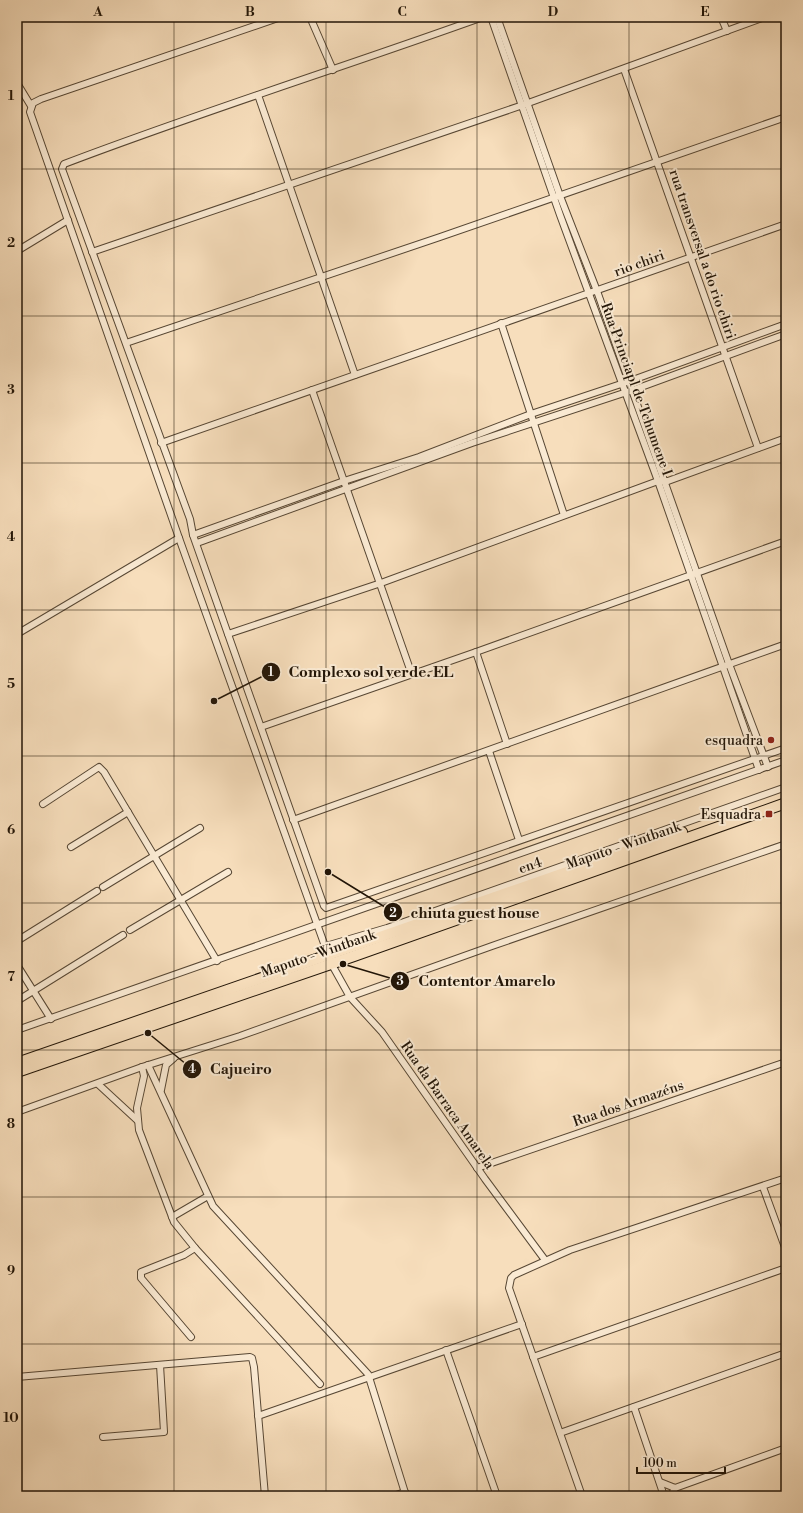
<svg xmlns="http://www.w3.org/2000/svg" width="803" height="1513" viewBox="0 0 803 1513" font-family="'Libre Bodoni',serif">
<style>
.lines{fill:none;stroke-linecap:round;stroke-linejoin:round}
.minor-casing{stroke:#574734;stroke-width:8}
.trunk-casing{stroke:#221507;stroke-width:12}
.minor{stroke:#faead3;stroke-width:6}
.trunk{stroke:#f7debc;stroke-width:10}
.grid{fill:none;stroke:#221507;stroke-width:1;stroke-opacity:0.55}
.poi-dot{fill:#8f2418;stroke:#faead3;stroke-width:1.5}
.labels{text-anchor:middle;stroke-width:4;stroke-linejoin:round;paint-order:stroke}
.street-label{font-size:14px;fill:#221507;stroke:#faead3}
.poi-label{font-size:14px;fill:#221507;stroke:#faead3;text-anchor:end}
.leader{fill:none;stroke:#221507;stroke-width:1.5}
.callout-dot{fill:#221507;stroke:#faead3;stroke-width:1.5}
.mark-label{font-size:12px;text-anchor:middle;font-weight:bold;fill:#fff}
.callout-label{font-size:15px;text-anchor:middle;font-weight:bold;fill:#221507;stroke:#faead3;stroke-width:4;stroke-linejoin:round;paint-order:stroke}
.neatline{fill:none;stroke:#221507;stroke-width:1.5}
.grid-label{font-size:13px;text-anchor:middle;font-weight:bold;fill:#221507}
</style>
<rect width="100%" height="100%" fill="#f7debc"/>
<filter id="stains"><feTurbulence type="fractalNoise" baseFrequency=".005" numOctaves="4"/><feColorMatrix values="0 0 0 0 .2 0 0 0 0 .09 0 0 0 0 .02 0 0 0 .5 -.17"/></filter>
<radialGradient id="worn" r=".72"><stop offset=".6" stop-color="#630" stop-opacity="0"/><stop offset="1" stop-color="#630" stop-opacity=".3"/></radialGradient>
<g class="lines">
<defs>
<g id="minor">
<polyline points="281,17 41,99 33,103 30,112 179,538 331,963 350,997 382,1032 485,1179 545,1260"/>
<polyline points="310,17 333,70"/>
<path d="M 483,17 C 344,67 203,111 64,164 L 62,169 L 190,519 L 193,535 L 324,906 L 326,908 L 786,748"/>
<polyline points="491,17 560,215 658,481 759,770"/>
<polyline points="497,17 560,196 597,291 729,664 768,767"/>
<polyline points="721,17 727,31"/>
<polyline points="624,69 758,448"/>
<polyline points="17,83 31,106"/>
<polyline points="258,95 355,375"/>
<polyline points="17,251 68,220"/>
<polyline points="92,252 520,106 765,17"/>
<polyline points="501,323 564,515"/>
<polyline points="126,343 440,237 786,117"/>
<polyline points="312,390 412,675"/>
<polyline points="161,443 786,224"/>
<polyline points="193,535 344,481 419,457 531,414 630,381 786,324"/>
<polyline points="197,543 472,443 633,390 786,334"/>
<polyline points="17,634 179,538"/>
<polyline points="228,634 381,583 658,481 668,481 786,438"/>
<polyline points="476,652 507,744"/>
<polyline points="261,727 476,652 786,541"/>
<polyline points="489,751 519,840"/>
<polyline points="43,804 99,767 104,772 217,961"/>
<polyline points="293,820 786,644"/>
<polyline points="71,847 128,812"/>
<polyline points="103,887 200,828"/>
<polyline points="130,930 228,872"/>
<polyline points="17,941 97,891"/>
<polyline points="326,946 387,928 786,787"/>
<polyline points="17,965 51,1019"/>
<polyline points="17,1001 123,935"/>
<polyline points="17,1030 786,760"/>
<polyline points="148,1065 213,1206 368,1374 406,1496"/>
<polyline points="142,1067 144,1076 137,1108 139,1130 174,1222 195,1248 320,1384"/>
<polyline points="98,1084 137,1120"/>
<polyline points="161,1090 166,1065 174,1058"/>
<polyline points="17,1112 142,1067 240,1036 492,946 786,844"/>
<polyline points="477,1168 786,1062"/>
<polyline points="763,1187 786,1250"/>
<polyline points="172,1217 208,1196"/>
<polyline points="191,1337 141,1278 141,1272 184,1255 195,1248"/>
<polyline points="446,1350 497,1496"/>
<polyline points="533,1357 786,1268"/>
<polyline points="17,1377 250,1357 252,1358 254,1367 265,1496"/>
<polyline points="634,1407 664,1496"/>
<polyline points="258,1416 522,1324"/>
<polyline points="560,1433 786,1353"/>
<polyline points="103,1437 164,1432 160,1365"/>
<polyline points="660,1482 675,1488 786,1448"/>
<polyline points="393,1496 405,1492"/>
<polyline points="582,1496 509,1288 511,1278 514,1275 570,1250 786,1178"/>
<polyline points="671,1496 675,1488"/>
</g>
<g id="trunk">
<polyline points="17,1063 682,832"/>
<polyline points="17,1072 354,956 786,803"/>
</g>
</defs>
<use href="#minor" class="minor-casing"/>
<use href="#trunk" class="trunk-casing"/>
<use href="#minor" class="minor"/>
<use href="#trunk" class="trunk"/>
</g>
<path class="grid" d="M 174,17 L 174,1496M 326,17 L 326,1496M 477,17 L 477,1496M 629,17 L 629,1496M 17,169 L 786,169M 17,316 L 786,316M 17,463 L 786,463M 17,610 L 786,610M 17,756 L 786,756M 17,903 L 786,903M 17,1050 L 786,1050M 17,1197 L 786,1197M 17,1344 L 786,1344"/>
<g class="poi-dot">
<circle cx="771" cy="740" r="4"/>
<rect x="765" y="810" width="8" height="8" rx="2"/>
</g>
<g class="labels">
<g class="street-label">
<text transform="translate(703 254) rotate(71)" y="5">rua transversal a do rio chiri</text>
<text transform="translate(639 263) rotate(-20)" y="5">rio chiri</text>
<text transform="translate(637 389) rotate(70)" y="5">Rua Princiapl de Tchumene I</text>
<text transform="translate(623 845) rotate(-19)" y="5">Maputo - Wintbank</text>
<text transform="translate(530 865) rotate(-19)" y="5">en4</text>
<text transform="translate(318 953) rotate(-19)" y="5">Maputo - Wintbank</text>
<text transform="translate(628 1103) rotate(-19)" y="5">Rua dos Armazéns</text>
<text transform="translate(448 1105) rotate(55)" y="5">Rua da Barraca Amarela</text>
</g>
<g class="poi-label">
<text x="763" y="745">esquadra</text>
<text x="761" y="819">Esquadra</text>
</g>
</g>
<path class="leader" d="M214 701L271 672M328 872L393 912M343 964L400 981M148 1033L192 1069"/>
<g class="callout-dot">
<circle cx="214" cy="701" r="4"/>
<circle cx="328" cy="872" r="4"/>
<circle cx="343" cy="964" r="4"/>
<circle cx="148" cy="1033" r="4"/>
<circle cx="271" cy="672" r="10"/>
<circle cx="393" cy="912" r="10"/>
<circle cx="400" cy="981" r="10"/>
<circle cx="192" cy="1069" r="10"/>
</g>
<g class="mark-label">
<text x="271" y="676">1</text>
<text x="393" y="917">2</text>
<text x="400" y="985">3</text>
<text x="192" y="1073">4</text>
</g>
<g class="callout-label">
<text x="371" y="677">Complexo sol verde. EL</text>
<text x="475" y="918">chiuta guest house</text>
<text x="487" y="986">Contentor Amarelo</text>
<text x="241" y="1074">Cajueiro</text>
</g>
<rect width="803" height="1513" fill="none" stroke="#f7debc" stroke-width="44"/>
<path d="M637 1467v6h88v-6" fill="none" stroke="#221507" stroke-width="2"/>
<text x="643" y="1467" font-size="12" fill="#221507" stroke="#faead3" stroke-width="3" paint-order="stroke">100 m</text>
<rect x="22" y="22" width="759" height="1469" class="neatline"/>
<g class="grid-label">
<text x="98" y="16">A</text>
<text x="250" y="16">B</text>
<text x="402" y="16">C</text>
<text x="553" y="16">D</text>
<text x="705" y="16">E</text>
<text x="11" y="100">1</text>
<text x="11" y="247">2</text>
<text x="11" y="394">3</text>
<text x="11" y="541">4</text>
<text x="11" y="688">5</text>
<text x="11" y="834">6</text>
<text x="11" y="981">7</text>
<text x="11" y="1128">8</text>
<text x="11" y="1275">9</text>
<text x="11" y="1422">10</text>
</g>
<rect width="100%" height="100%" filter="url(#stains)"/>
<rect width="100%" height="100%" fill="url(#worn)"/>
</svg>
